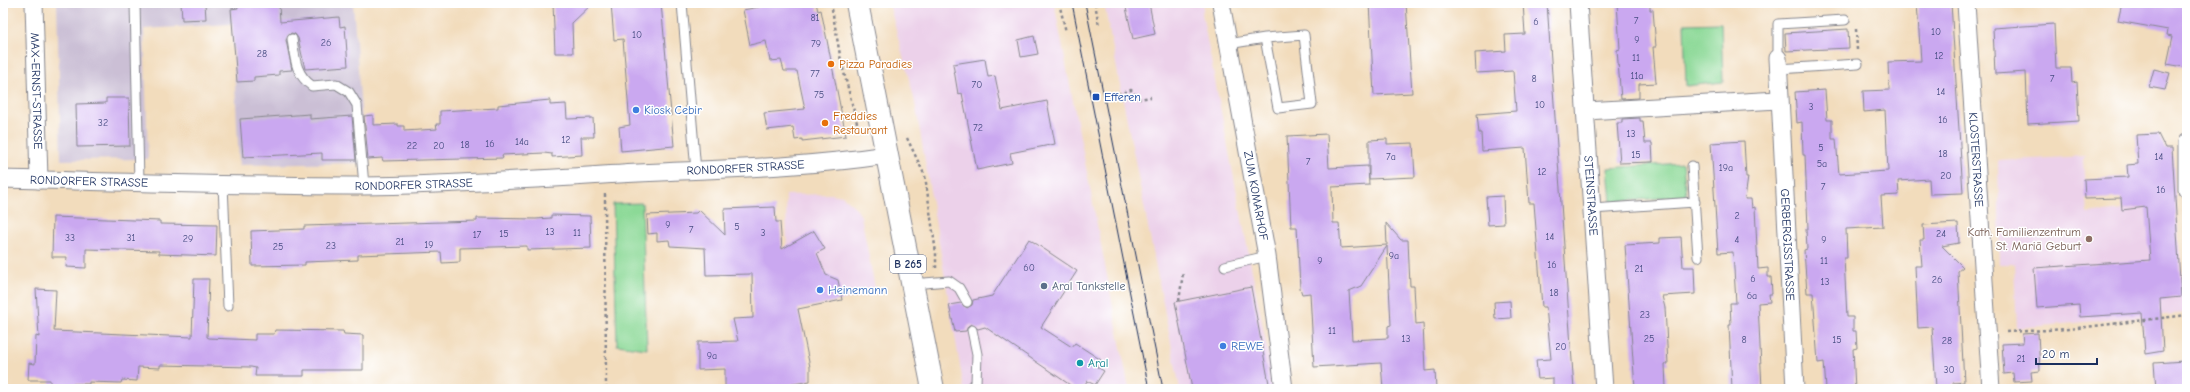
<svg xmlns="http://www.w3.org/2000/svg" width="2190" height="392" viewBox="0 0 2190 392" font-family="'Comic Neue',sans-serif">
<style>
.built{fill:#ecd1ea}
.industrial{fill:#cbbfd5}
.green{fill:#8cd997;stroke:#54847a}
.building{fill:#caa8f0;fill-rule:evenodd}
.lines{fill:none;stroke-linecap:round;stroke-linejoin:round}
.service-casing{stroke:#86868d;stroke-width:11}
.minor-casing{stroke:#86868d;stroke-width:19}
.primary-casing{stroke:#86868d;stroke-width:24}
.path{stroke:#86868d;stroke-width:2.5;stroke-dasharray:3 3;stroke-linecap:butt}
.service{stroke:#fff;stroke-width:9}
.minor{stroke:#fff;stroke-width:17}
.primary{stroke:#fff;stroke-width:22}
.tram{stroke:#1b2f5e;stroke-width:1}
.food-dot{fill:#e8710a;stroke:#fff;stroke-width:1.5}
.transit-dot{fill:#1a4fb4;stroke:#fff;stroke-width:1.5}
.shop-dot{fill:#3f7fe0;stroke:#fff;stroke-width:1.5}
.education-dot{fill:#8d6e63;stroke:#fff;stroke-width:1.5}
.service-dot{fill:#5c6f8a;stroke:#fff;stroke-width:1.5}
.culture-dot{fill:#0f9aa8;stroke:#fff;stroke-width:1.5}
.labels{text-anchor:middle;stroke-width:3;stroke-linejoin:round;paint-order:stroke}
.number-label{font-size:10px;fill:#474d82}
.shield{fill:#fff;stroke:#5f6d8e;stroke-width:1}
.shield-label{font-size:11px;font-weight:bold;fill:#1b2f5e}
.food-label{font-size:12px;fill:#c56008;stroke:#fff;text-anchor:start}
.street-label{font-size:12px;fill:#1b2f5e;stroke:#fff}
.transit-label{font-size:12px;fill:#164399;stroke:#fff;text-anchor:start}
.shop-label{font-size:12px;fill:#366cbe;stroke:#fff;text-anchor:start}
.education-label{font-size:12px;fill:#785e54;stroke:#fff;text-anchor:end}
.service-label{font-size:12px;fill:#4e5e75;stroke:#fff;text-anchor:start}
.culture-label{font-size:12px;fill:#0d838f;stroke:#fff;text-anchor:start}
</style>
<rect width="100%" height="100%" fill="#fff"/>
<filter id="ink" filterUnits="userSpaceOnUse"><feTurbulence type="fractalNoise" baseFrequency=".025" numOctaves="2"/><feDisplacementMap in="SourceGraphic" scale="8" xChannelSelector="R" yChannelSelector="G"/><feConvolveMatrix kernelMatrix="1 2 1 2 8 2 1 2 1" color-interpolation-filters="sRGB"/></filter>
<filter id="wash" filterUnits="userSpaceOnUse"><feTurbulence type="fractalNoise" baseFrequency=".012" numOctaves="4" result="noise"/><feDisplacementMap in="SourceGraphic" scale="16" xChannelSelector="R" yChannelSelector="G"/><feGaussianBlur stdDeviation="0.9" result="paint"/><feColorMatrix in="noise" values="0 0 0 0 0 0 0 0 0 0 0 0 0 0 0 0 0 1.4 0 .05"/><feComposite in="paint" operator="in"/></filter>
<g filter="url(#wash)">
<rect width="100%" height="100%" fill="#f2dcbc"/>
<g class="built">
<polygon points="889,3 1054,3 1129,389 964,389 915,102"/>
<polygon points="1104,3 1204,3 1202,14 1275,389 1180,389"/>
<polygon points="2085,156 2083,160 2087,214 2176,204 2185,313 2017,328 2014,264 2000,264 1998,161"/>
<polygon points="831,194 842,196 855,207 861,216 876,293 788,311 786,195"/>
</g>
<polygon class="industrial" points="57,3 353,3 365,163 239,165 232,24 144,29 148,159 61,160"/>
<g class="green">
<polygon points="1721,23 1723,82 1686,86 1684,24"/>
<polygon points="1683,163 1686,196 1611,202 1608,168"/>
<polygon points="642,203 647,349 617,345 613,204"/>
</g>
<g id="blocks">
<g class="building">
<polygon points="181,3 205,3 206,19 182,20"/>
<polygon points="237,3 279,4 280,22 339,17 340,27 345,26 348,66 305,69 298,38 295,34 291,33 286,40 292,70 279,71 279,75 254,77 254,81 237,82 231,9 238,8"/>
<polygon points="553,3 593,3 572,23 573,53 555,53"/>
<polygon points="611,3 661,3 674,146 621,151 619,127 630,125 623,39 614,40"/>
<polygon points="758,3 816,3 818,11 821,10 846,136 802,141 802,139 795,140 793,127 767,130 764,113 805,109 797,71 784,71 781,60 770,61 766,41 750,45 743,10 759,7"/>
<polygon points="1125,3 1149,3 1155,34 1133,39"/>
<polygon points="1369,3 1406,3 1412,93 1374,95"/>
<polygon points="1523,3 1547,3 1574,389 1553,389 1553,378 1538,379 1536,360 1551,359 1546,307 1542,307 1534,203 1529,203 1525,148 1482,151 1481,133 1479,133 1477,114 1516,111 1513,71 1476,73 1475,53 1506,51 1505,35 1525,34"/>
<polygon points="1617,3 1650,3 1650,10 1653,10 1656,47 1653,47 1656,83 1639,84 1639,98 1621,99 1617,50 1620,49"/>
<polygon points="1917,3 1951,3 1963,193 1930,194 1929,179 1898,181 1899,195 1881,196 1883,227 1846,229 1847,258 1844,258 1847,317 1853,317 1853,331 1856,331 1857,348 1853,349 1855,389 1826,389 1824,362 1818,363 1813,293 1807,293 1804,250 1807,249 1806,229 1808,229 1805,155 1803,155 1802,122 1797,123 1795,92 1825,90 1827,120 1832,120 1832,139 1836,139 1839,174 1888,171 1885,110 1864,112 1863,91 1889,90 1888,62 1921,61"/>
<polygon points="2122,3 2187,3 2187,55 2184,67 2167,64 2173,36 2167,35 2168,30 2118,21"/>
<polygon points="2054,24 2056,68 2071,68 2072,83 2077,82 2079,121 2028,124 2026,72 1995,74 1993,28"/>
<polygon points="1848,29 1849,48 1786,51 1785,33"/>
<polygon points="1034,36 1038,54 1021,57 1018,40"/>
<polygon points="985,59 988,77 995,76 1002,110 1047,101 1055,144 1010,153 1012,163 977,170 962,93 958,94 953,64"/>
<polygon points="2154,69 2170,73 2165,90 2149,87"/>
<polygon points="106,98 129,98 130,146 77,147 76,104 106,103"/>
<polygon points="550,100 550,105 566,104 567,119 593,118 594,137 581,137 582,155 552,157 552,154 544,153 502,155 503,158 383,161 382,158 368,159 364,116 373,115 373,125 398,124 398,126 404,126 404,131 437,129 436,124 440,124 440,111 498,108 498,105"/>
<polygon points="310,114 310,119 352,116 356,160 322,160 322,153 243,157 240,119"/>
<polygon points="1640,118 1640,121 1643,121 1645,143 1652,143 1653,162 1620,163 1617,123 1622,123 1622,119"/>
<path d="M 1327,134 L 1329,168 L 1368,166 L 1369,185 L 1332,187 L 1333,223 L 1339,223 L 1341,248 L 1387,245 L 1386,223 L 1401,240 L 1408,240 L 1410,286 L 1414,286 L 1416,324 L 1423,323 L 1425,371 L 1435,370 L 1436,389 L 1383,389 L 1381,363 L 1314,367 L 1310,293 L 1302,294 L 1300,288 L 1297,227 L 1291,227 L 1287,136 ZM 1387,246 L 1391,325 L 1388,326 L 1388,338 L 1352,340 L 1349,291 L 1361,286 Z"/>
<polygon points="2158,134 2165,148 2172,148 2181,297 2160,299 2163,351 2145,354 2142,313 2080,317 2079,305 2037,308 2034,268 2150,260 2146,207 2122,210 2121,198 2085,199 2084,179 2128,177 2127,165 2138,164 2136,135"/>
<polygon points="1387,139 1387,144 1413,143 1415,177 1369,179 1369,140"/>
<polygon points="1744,141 1746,177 1748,177 1745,199 1751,199 1752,208 1755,207 1758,269 1768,268 1768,277 1771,277 1772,294 1769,294 1770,302 1758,303 1762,389 1732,389 1729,325 1731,325 1730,303 1736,303 1733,252 1718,253 1711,143"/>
<polygon points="1503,196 1504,224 1488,225 1486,197"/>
<polygon points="775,207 776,222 780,222 782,249 814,231 825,249 817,253 826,275 838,280 842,300 798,309 810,367 810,381 767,389 725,389 725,369 698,370 698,342 738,341 733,319 753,318 752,274 706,275 705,248 670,246 669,240 657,241 657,233 648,234 647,215 696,213 699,210 725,235 724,209"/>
<polygon points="551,215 590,216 591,248 527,250 527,246 460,248 460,262 442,263 441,252 358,255 358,260 305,262 305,265 252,266 251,231 304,229 304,226 477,221 477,218 536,219 551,218"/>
<polygon points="53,217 160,221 160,224 217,225 216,256 159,254 159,251 86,249 86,268 66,267 67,257 52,257"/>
<polygon points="1958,223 1959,243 1942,246 1963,267 1958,271 1964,382 1953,383 1954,387 1936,388 1932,327 1918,328 1915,266 1922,266 1920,240 1924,240 1923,225"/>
<polygon points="1681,237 1683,267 1694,267 1695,294 1662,296 1665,308 1668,364 1665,364 1666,389 1635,389 1625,245 1660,243 1660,238"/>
<polygon points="1029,239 1077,271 1041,327 1072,347 1075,343 1101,360 1097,367 1104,371 1095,385 1087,381 1082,389 1076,389 985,327 978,329 971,324 968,326 966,331 955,332 949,305 961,303 967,308 972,305 973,300 992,296"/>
<polygon points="194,279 209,279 207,337 209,338 255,340 255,334 274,334 275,330 343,331 344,334 363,335 363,370 304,370 304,376 255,376 256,368 251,367 160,365 160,368 138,367 137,381 122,380 121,383 89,382 89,384 50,384 50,380 28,380 29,363 35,364 36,336 39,337 36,289 56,290 54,331 192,337"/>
<polygon points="1251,287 1270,389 1192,389 1175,302"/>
<polygon points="1510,301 1511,318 1495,319 1494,302"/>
<polygon points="2038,333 2040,371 2031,372 2032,381 2014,382 2013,373 2004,374 2002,344 2023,343 2022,334"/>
<polygon points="2184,361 2185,389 2156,389 2154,363"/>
</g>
</g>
</g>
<g filter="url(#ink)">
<use href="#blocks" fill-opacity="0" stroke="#86868d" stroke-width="1"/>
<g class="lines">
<defs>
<g id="service">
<polyline points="135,3 139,182"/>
<polyline points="682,3 696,171"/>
<path d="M 292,39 C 295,58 295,74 312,86 L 336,84 L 349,92 L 357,105 L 364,186"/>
<polyline points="1228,44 1265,38 1278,108 1312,104 1304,35 1265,38"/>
<polyline points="1778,58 1778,24 1845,20"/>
<polyline points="1778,69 1858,64"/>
<polyline points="1692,166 1698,257"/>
<polyline points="223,184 228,306"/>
<polyline points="1592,209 1695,202"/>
<polyline points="1225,266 1267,256"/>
<polyline points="912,284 949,281 959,288 967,302"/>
<polyline points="968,389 976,383 977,354 972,330"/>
</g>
<g id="minor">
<path id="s1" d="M 34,3 L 39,180"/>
<path id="s2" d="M 1221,3 L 1267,256 L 1284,389"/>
<path id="s3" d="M 1578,3 L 1604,389"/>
<path id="s4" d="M 1966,3 L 1991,389"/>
<path id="s5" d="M 1778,58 L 1795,389"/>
<polyline points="1586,111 1778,100"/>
<polyline points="2187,142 2187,190"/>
<path id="s6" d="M 3,179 C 123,182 243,186 363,186 C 443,185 523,180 603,175 C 698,169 793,169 887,155"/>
</g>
<polyline id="primary" points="857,3 933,389"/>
</defs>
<use href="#service" class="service-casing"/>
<use href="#minor" class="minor-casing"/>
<use href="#primary" class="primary-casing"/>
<g class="path">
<polyline points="831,3 841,61 857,123"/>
<polyline points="1059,3 1066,32"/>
<polyline points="1095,3 1099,26"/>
<polyline points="1856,29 1857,50"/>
<polyline points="1118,94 1131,90 1140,99 1151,97"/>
<polyline points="907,138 925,176 936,253 936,268"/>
<polyline points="605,194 606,389"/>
<polyline points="1179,301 1183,273"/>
<polyline points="2006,332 2069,329 2187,315"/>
</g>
<use href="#service" class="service"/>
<use href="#minor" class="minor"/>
<use href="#primary" class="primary"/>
<g class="tram">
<polyline points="1072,3 1149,389"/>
<polyline points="1085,3 1163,389"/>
</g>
</g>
</g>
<g class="food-dot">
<circle cx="831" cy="64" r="4"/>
<circle cx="825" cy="123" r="4"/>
</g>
<rect class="transit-dot" x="1092" y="93" width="8" height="8" rx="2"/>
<g class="shop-dot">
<circle cx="636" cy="110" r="4"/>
<circle cx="820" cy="290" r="4"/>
<circle cx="1223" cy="346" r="4"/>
</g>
<circle class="education-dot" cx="2089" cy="239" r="4"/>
<circle class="service-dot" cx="1044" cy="286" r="4"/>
<circle class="culture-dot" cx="1080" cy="363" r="4"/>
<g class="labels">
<g class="number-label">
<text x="815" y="21">81</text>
<text x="1636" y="24">7</text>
<text x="1536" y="25">6</text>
<text x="1936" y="35">10</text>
<text x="637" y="38">10</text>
<text x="1637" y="43">9</text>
<text x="326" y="46">26</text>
<text x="816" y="47">79</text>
<text x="262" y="57">28</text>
<text x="1939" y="59">12</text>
<text x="1636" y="61">11</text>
<text x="815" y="77">77</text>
<text x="1637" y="79">11a</text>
<text x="1534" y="82">8</text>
<text x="2052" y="82">7</text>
<text x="977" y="88">70</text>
<text x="1941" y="95">14</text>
<text x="819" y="98">75</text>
<text x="1540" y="108">10</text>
<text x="1811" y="110">3</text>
<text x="1943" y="123">16</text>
<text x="103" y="126">32</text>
<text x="978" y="131">72</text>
<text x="1631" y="137">13</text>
<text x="566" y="143">12</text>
<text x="522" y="145">14a</text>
<text x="490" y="147">16</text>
<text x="465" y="148">18</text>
<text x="412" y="149">22</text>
<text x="439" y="149">20</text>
<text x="1821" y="151">5</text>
<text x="1943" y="157">18</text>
<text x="1636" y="158">15</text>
<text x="1391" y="160">7a</text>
<text x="2159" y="160">14</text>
<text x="1308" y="165">7</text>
<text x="1822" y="167">5a</text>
<text x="1726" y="171">19a</text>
<text x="1542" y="175">12</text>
<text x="1946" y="179">20</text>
<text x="1823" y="190">7</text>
<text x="2161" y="193">16</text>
<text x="1737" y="219">2</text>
<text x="668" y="228">9</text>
<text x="737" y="230">5</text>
<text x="691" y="233">7</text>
<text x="550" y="235">13</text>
<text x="577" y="236">11</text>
<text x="763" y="236">3</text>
<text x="504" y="237">15</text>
<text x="1941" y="237">24</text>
<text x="477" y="238">17</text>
<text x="1550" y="240">14</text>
<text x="70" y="241">33</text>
<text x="131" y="241">31</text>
<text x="188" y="242">29</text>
<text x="1737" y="243">4</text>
<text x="1824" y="243">9</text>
<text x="400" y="245">21</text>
<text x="429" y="248">19</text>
<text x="331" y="249">23</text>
<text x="278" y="250">25</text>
<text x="1394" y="259">9a</text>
<text x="1320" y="264">9</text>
<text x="1824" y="264">11</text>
<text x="1552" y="268">16</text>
<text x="1029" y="271">60</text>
<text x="1639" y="272">21</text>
<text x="1753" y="282">6</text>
<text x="1937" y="283">26</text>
<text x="1825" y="285">13</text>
<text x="1554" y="296">18</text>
<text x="1752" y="299">6a</text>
<text x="1645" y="318">23</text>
<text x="1332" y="334">11</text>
<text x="1406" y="342">13</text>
<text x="1649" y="342">25</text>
<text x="1744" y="343">8</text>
<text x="1837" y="343">15</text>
<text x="1947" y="344">28</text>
<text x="1561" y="350">20</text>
<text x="712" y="359">9a</text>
<text x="2021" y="362">21</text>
<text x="1949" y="373">30</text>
</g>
<rect class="shield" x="890" y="255" width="36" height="18" rx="3"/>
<g class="shield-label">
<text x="908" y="268">B 265</text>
</g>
<g class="food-label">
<text x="839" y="68">Pizza Paradies</text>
<text x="833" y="120">Freddies<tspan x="833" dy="14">Restaurant</tspan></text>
</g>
<g class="street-label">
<text dy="4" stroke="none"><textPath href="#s1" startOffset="88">MAX-ERNST-STRASSE</textPath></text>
<text dy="4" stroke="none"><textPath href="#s4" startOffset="157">KLOSTERSTRASSE</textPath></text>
<text dy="4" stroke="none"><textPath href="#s6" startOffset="743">RONDORFER STRASSE</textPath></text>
<text dy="4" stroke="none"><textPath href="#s6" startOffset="86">RONDORFER STRASSE</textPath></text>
<text dy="4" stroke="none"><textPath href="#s6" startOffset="411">RONDORFER STRASSE</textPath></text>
<text dy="4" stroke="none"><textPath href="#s2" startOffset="196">ZUM KOMARHOF</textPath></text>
<text dy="4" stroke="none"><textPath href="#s3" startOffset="193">STEINSTRASSE</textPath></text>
<text dy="4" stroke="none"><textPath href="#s5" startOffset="187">GERBERGISSTRASSE</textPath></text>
</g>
<g class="transit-label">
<text x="1104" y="101">Efferen</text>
</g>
<g class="shop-label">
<text x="644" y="114">Kiosk Cebir</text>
<text x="828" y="294">Heinemann</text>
<text x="1231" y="350">REWE</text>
</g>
<g class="education-label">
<text x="2081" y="236">Kath. Familienzentrum<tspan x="2081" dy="14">St. Mariä Geburt</tspan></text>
</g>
<g class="service-label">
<text x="1052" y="290">Aral Tankstelle</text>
</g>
<g class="culture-label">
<text x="1088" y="367">Aral</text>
</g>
</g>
<rect width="2190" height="392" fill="none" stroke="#fff" stroke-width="16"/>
<path d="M2036 358v6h61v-6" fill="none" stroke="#1b2f5e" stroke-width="2"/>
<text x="2042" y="358" font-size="12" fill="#1b2f5e" stroke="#ffffff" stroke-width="3" paint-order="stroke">20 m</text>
</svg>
